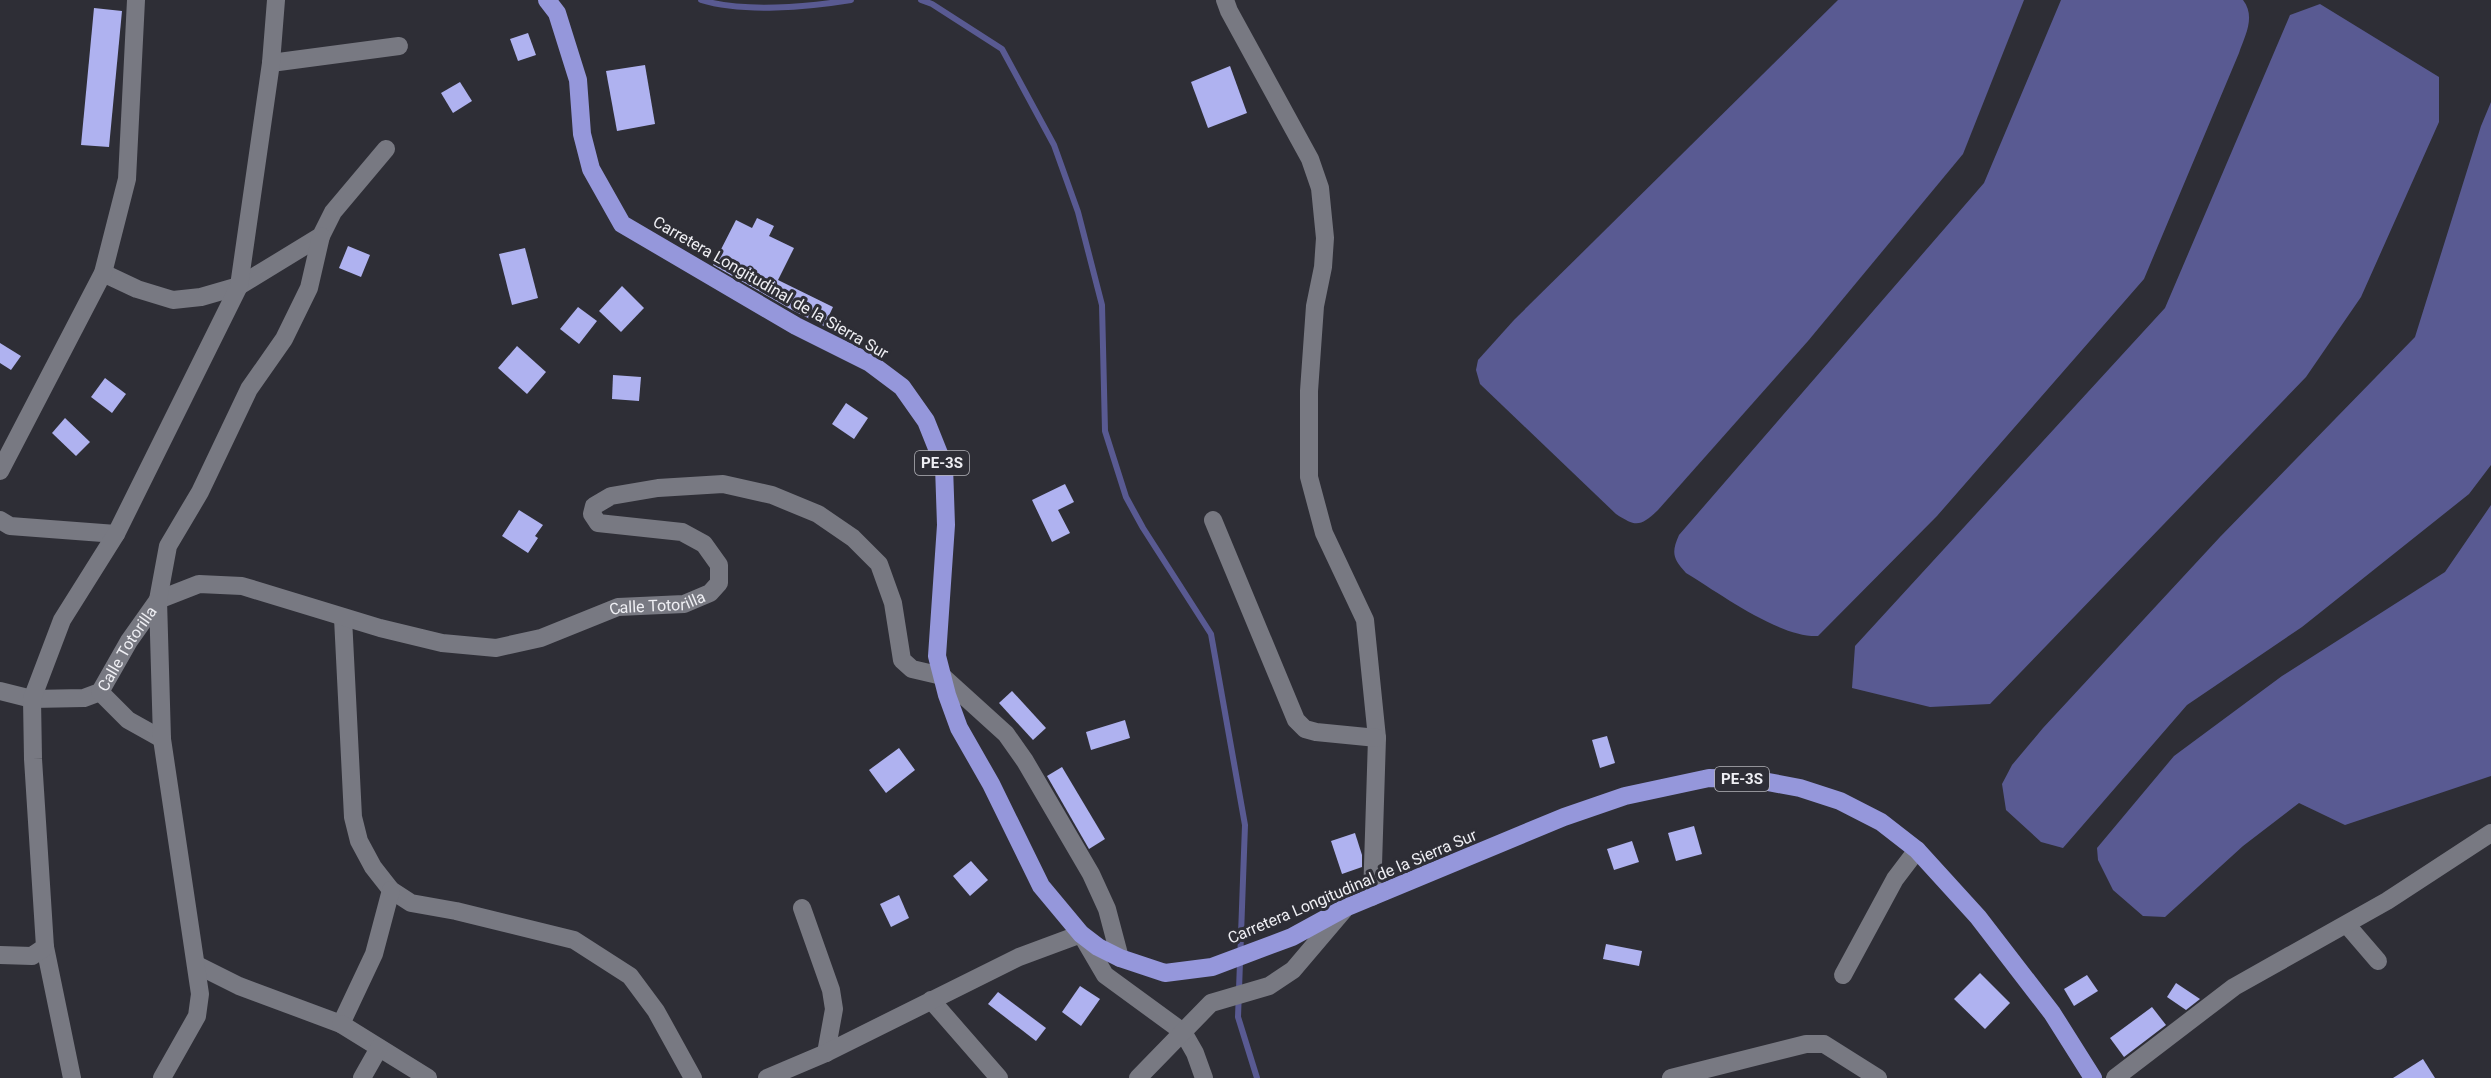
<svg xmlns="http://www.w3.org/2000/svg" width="2491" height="1078" viewBox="0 0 2491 1078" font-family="Roboto,sans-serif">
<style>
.water{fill:#595a92}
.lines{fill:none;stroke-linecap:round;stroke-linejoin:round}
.stream{stroke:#595a92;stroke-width:6}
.building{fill:#afb2f0}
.minor{stroke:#787982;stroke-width:18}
.highway{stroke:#9597db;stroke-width:18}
.labels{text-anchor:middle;stroke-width:6;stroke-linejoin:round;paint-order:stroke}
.shield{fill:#2e2e36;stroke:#b5b5bb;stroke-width:1.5}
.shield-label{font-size:15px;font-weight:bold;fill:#efeff4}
.street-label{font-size:16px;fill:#efeff4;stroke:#2e2e36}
</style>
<rect width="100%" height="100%" fill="#2e2e36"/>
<g class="water">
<path d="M 1838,0 L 2024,0 L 1963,154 L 1808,341 L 1658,510 C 1640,527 1636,527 1616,514 L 1480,384 L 1476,370 L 1478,360 L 1514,320 Z"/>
<path d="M 2061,0 L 2243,0 C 2256,17 2245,35 2239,53 L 2144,279 L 1937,516 L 1818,636 C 1780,638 1719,593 1686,573 C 1673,559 1671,553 1679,535 L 1984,183 Z"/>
<polygon points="2320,4 2439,77 2439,122 2361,297 2306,377 1990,704 1930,707 1852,688 1855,646 2165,308 2290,15"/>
<polygon points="2491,102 2491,465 2469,494 2302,627 2187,705 2063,848 2041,842 2006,810 2002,784 2012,765 2043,728 2220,537 2415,337 2481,126"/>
<polygon points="2491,505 2491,776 2345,825 2299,803 2243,846 2165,917 2143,916 2113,890 2098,860 2097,848 2174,756 2282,676 2445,572"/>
</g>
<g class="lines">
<g class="stream">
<path d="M 701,0 C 743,13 808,7 851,0"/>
<polyline points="921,0 932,4 1002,49 1054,145 1078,212 1102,305 1105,431 1126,497 1143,528 1211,634 1245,825 1238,1017 1257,1078"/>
</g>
</g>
<g class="building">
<polygon points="94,8 122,11 109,147 81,145"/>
<polygon points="528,33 536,55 518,61 510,39"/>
<polygon points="645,65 655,124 617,131 606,71"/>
<polygon points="1230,66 1247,113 1208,128 1191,82"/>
<polygon points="460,82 472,101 453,113 441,93"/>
<polygon points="757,218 774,226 769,236 794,248 778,280 833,307 824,326 792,310 713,265 736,220 752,228"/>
<polygon points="348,246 370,255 361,277 339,268"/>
<polygon points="525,248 538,298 512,305 499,254"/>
<polygon points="622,286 644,308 621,332 599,311"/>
<polygon points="578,307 597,321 579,344 560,329"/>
<polygon points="0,343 21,356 11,370 0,363"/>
<polygon points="517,346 546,372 527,394 498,368"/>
<polygon points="613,375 641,377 639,401 612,399"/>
<polygon points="105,378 126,394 112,413 91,397"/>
<polygon points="846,403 868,418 854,439 832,424"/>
<polygon points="65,418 90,442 76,456 52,433"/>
<polygon points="1065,484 1074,502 1058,510 1070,533 1052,542 1032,500"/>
<polygon points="519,510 543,525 535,536 538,538 528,553 502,536"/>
<polygon points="1012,691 1046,728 1033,740 999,703"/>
<polygon points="1125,720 1130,738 1091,750 1086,732"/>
<polygon points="1607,736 1615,763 1600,768 1592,740"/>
<polygon points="899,748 915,770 886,793 869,770"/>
<polygon points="1062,767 1105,839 1089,849 1047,776"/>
<polygon points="1694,826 1702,854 1676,861 1668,833"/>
<polygon points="1355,833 1362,855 1362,867 1342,874 1331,841"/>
<polygon points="1632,841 1639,862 1614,870 1607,849"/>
<polygon points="971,861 988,880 970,896 953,876"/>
<polygon points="899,895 909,918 891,927 880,904"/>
<polygon points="1606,944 1642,951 1639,966 1603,959"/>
<polygon points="1980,973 2010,1003 1985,1029 1954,999"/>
<polygon points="2087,975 2098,991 2074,1006 2064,989"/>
<polygon points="2176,983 2200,999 2186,1010 2167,997"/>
<polygon points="1080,986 1100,999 1081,1026 1062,1012"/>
<polygon points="998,992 1046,1028 1036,1041 988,1004"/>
<polygon points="2152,1007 2166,1025 2124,1057 2110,1038"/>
<polygon points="2423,1059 2435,1078 2393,1078"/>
</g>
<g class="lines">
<g class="minor">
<polyline points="1225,0 1229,11 1310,159 1320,188 1325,238 1323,267 1315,306 1309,391 1309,477 1324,533 1365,620 1377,738 1372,897"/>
<polyline points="271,63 399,46"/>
<polyline points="103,273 137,289 173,300 201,297 239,286 321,236 333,212 386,149"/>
<polyline points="0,471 103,273 127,179 136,0"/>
<polyline points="0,520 10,526 116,534"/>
<polyline points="1213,520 1296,720 1305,729 1316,732 1377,738"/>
<polyline points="343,618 353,817 359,841 373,867 391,890 411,903 456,911 574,940 630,976 656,1011 693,1078"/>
<path id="s1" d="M 0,691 L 32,699 L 84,698 L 100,692 L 129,641 L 158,600 L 199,584 L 242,586 L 380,628 L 442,643 L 496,648 L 541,638 L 618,607 L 684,604 L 710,593 L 719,583 L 719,565 L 704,544 L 682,532 L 598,523 L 592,514 L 594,506 L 611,496 L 658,488 L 723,484 L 772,495 L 818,514 L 853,538 L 879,564 L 893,603 L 902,660 L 912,669 L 942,676 L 1006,734 L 1025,761 L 1091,874 L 1107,909 L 1120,958"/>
<polyline points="100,692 128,720 162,739"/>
<polyline points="802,908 831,990 834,1009 826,1053"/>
<polyline points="2347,925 2378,961"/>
<polyline points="45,947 72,1078"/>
<polyline points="0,955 32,956 45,947 33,759 32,699 62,620 116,534 239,286 271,63 276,0"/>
<polyline points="197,965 239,986 341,1024 374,954 391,890"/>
<polyline points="1843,975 1895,879 1917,850"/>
<polyline points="931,1000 999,1078"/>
<polyline points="341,1024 428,1078"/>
<polyline points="162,1078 197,1016 200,994 162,739 158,600 168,546 200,492 249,389 284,339 309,288 321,236"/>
<polyline points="362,1078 379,1048"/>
<polyline points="767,1078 826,1053 1019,957 1081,934 1105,975 1183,1032 1195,1053 1204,1078"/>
<polyline points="1138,1078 1211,1003 1269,986 1293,970 1344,910"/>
<polyline points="1671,1078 1806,1044 1824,1044 1878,1078"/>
<polyline points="2115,1078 2234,987 2387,901 2491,833"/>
</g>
<polyline class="highway" points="547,0 557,13 578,80 582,134 591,169 622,224 796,326 870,363 902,387 926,421 944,466 946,525 937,656 947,695 959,728 991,784 1041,886 1081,934 1098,947 1120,958 1165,973 1212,967 1292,937 1345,908 1564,817 1625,796 1709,778 1752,779 1800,788 1840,801 1881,822 1917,850 1978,917 2052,1013 2093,1078"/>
</g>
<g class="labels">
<g class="shield">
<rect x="915" y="451" width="54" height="24" rx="4.5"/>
<rect x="1715" y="767" width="54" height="24" rx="4.5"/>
</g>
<g class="shield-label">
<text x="942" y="468">PE-3S</text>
<text x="1742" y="784">PE-3S</text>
</g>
<g class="street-label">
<text transform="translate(771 287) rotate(30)" y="6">Carretera Longitudinal de la Sierra Sur</text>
<text dy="6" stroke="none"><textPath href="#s1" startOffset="729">Calle Totorilla</textPath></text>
<text dy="6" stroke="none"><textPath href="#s1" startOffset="153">Calle Totorilla</textPath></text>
<text transform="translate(1352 886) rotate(-23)" y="6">Carretera Longitudinal de la Sierra Sur</text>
</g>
</g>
</svg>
